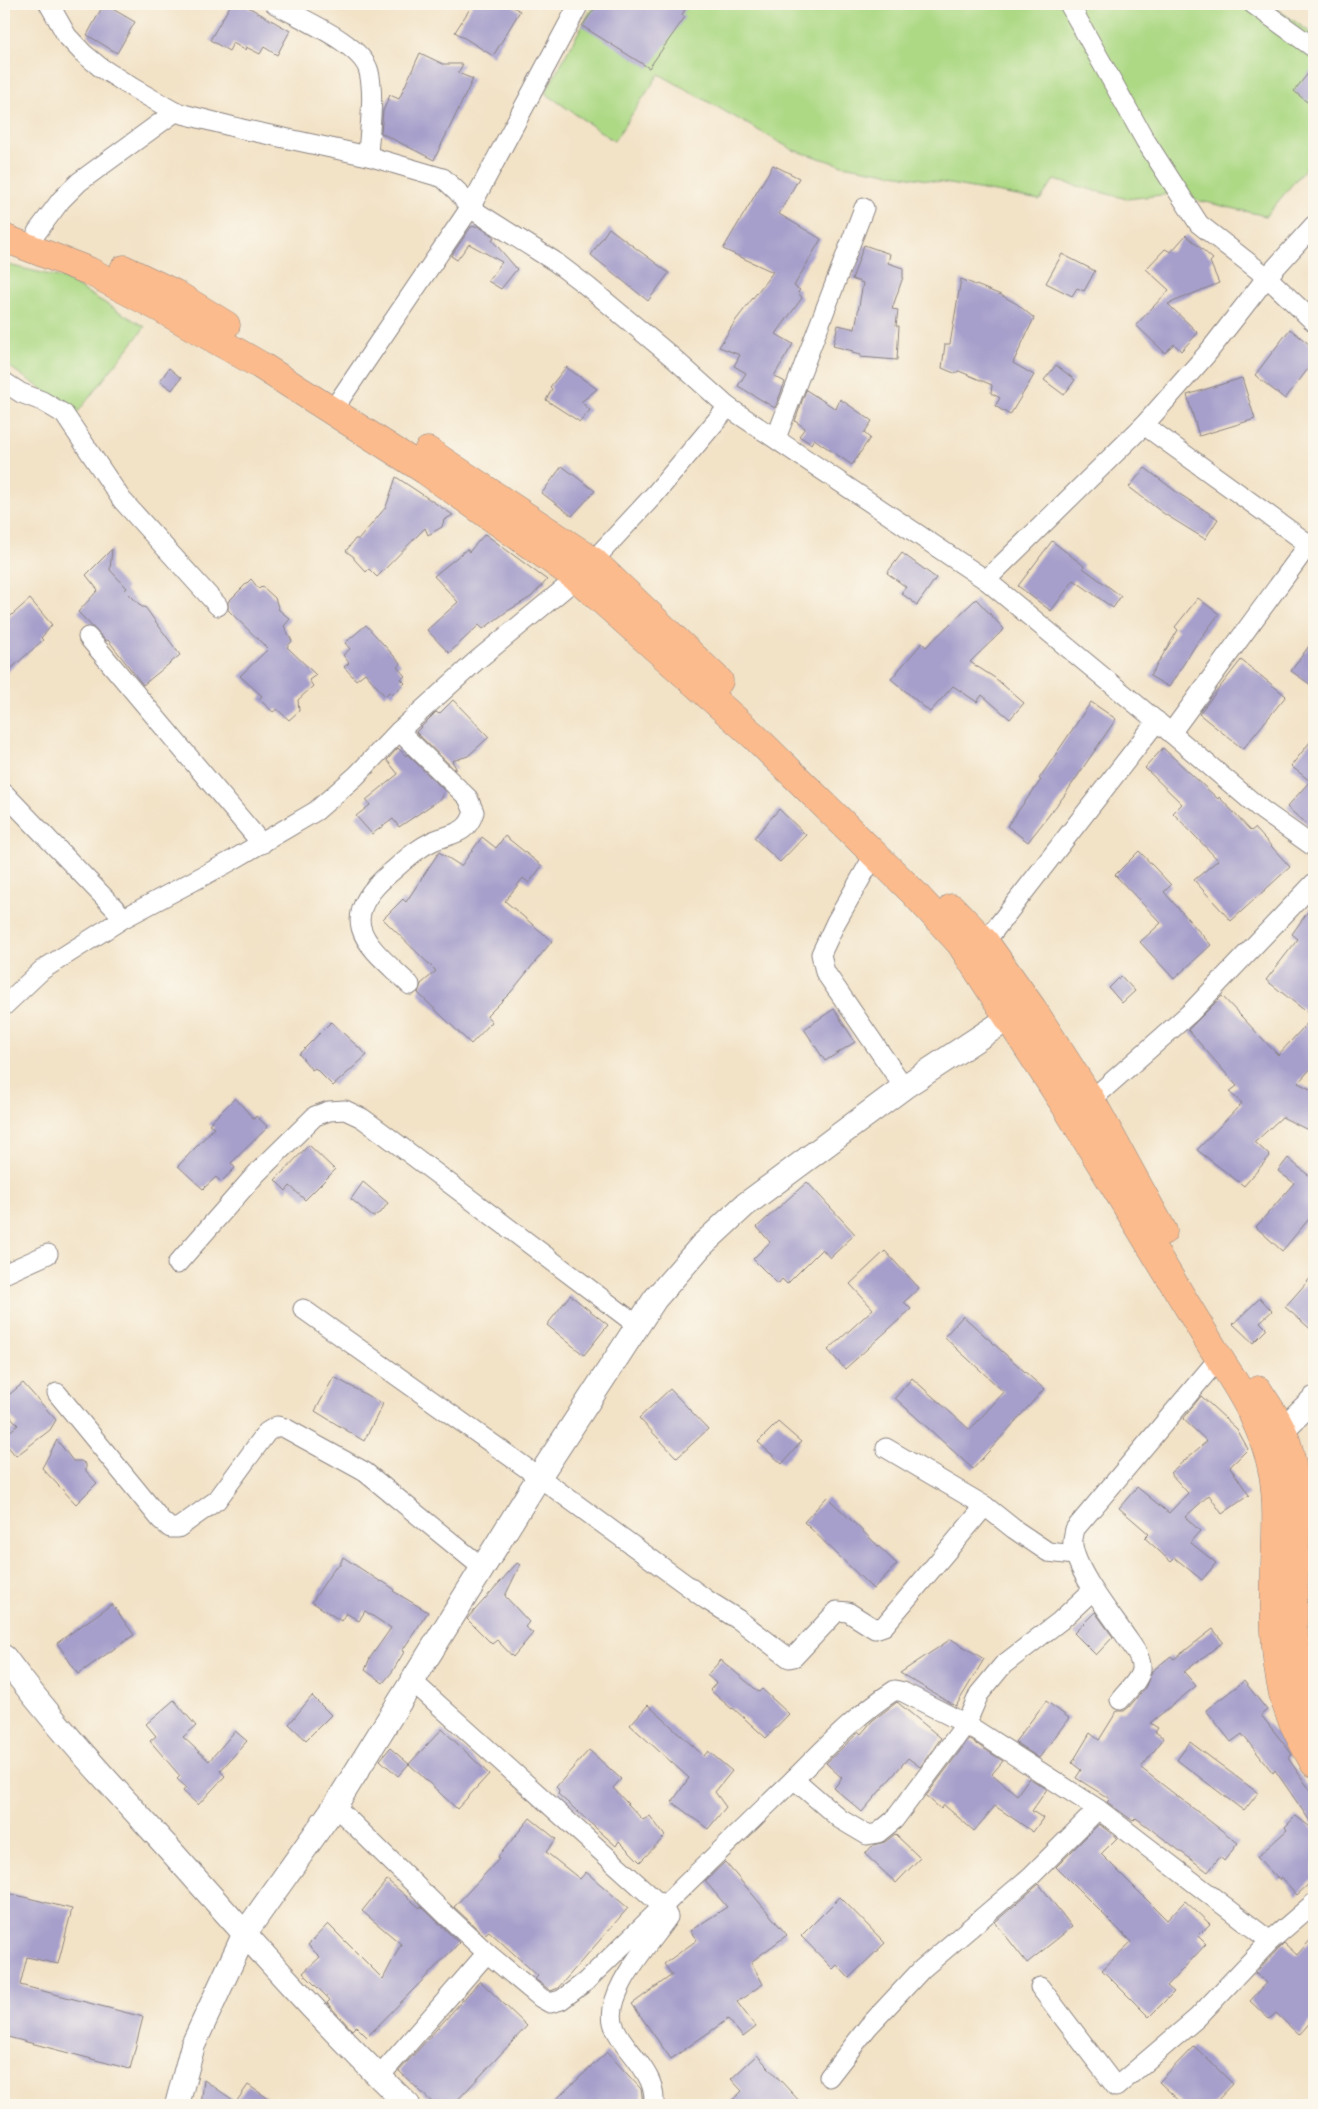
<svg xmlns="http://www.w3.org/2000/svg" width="1318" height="2109" viewBox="0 0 1318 2109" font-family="'IM FELL English',serif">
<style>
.green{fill:#add985;stroke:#687e60}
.building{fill:#a69fcb}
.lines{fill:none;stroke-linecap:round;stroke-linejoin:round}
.minor-casing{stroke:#8a8280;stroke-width:21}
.tertiary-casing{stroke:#8a8280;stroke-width:26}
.primary-casing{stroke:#8a8280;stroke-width:29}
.minor{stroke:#fff;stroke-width:19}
.tertiary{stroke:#fff;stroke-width:24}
.primary{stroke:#fbbb8d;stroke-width:28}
</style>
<rect width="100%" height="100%" fill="#fbf7ec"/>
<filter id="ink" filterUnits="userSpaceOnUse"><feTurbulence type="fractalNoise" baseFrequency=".02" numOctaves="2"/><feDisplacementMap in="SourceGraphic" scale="10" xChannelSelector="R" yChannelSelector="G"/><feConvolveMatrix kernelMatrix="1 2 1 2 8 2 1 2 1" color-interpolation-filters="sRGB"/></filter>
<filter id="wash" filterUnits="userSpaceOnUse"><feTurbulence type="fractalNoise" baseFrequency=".0096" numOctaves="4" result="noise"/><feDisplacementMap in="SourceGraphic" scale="20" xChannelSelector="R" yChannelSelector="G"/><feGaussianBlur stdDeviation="1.12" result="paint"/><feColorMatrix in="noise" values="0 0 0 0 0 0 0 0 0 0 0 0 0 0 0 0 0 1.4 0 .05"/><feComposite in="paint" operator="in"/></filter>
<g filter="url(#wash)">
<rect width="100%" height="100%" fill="#f2e2c6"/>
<g class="green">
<polygon points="594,4 1270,4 1314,35 1314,158 1266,216 1170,194 1127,199 1054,180 1040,200 842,165 793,150 659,74 614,141 545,93"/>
<polygon points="4,264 63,278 145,327 77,413 4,363"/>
</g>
<g id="blocks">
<g class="building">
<polygon points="104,4 135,22 117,53 87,35"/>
<polygon points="231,4 243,4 290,31 277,55 264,47 260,54 246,47 245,50 233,43 229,51 210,40"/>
<polygon points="473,4 508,4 520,11 493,56 455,32"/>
<polygon points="598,4 688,4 682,15 685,17 649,68 582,26"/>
<polygon points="420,53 443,64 463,64 458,73 473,79 434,160 381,133 383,111 390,95 399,99"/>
<polygon points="1314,66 1314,93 1307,102 1294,91"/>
<polygon points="773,165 799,178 779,214 821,239 794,286 800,290 798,292 802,298 776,334 793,344 774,376 785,382 775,408 738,386 746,373 734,366 740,355 719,347 736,320 773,272 723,249"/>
<polygon points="478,226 494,237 492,240 517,269 501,289 488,281 502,262 469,244 457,260 451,256 471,227"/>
<polygon points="609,228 669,273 648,301 591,255"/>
<polygon points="1186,235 1213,259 1210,262 1219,283 1168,304 1198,333 1181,351 1174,344 1165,353 1136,325 1169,290 1146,269 1165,249 1171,252"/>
<polygon points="864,245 890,254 888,263 903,268 903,277 892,309 898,310 896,326 899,326 897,360 860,357 861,355 852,353 853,351 833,346 838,325 855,329 863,283 852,279"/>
<polygon points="1062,254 1095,271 1084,291 1077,288 1072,296 1046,283"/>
<polygon points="961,279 1001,295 1017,304 1034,318 1013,363 1034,375 1010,415 995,406 1000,398 991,393 992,385 959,371 954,373 942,368 945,344 950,344"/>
<polygon points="1290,329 1314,348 1314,361 1285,399 1255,375"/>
<polygon points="1056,365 1075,380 1064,395 1044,380"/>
<polygon points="566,367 597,389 581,402 590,410 580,422 546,400 552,389 550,387"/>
<polygon points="169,368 181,378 172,390 160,381"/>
<polygon points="1242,378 1255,419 1199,436 1187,395"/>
<polygon points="806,390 836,409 840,399 872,421 864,433 870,438 852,465 814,439 811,444 799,436 805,428 795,421"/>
<polygon points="562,466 595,491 572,516 542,493"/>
<polygon points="1145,468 1178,493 1218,519 1205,539 1163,513 1129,487"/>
<polygon points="396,477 453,515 444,520 442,527 428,535 425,528 377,577 369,569 366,572 354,559 354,557 346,551 355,539 359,539 386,507"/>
<polygon points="485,534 547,580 531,597 506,612 483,629 479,625 449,653 427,630 458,602 434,576 467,549 469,552"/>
<polygon points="1052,541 1084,566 1083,568 1121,596 1113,608 1074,580 1051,611 1018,586"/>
<polygon points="112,549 110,570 127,588 125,590 142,607 145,607 180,655 143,685 108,640 106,641 78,612 98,590 86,575"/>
<polygon points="902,553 936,578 917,605 901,593 906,587 887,573"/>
<polygon points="251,579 259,589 262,586 275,598 279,610 290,619 284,626 292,641 287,647 316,675 309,680 313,686 298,700 299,711 289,720 277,709 273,712 259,699 262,696 240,676 268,649 228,610 228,602"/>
<polygon points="1198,598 1219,614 1195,646 1169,687 1150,676 1178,630 1175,627"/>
<polygon points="30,599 52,625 41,638 43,640 4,675 4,622"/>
<polygon points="976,599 1004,629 970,662 995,678 1024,703 1010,719 982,695 977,702 953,686 930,712 891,679 922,643 926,647"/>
<polygon points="366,625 401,664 397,667 405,676 401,679 405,683 392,695 389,692 385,696 365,673 356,680 344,667 349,663 343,655 350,649 345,643"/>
<polygon points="1314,639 1314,687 1291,671"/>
<polygon points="1241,660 1286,696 1243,749 1199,714"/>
<polygon points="453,700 489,737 468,756 452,761 456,768 455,770 416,732 436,712 439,714"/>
<polygon points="1091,702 1116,719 1064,796 1028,842 1007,826 1041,780 1039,779"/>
<polygon points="1314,737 1314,831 1287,807 1310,781 1291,766"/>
<polygon points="398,748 406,756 407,754 444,790 442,798 399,827 393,819 372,834 356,816 370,805 366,800 398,774 387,760"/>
<polygon points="1163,748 1218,799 1219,797 1251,831 1255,828 1290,867 1231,921 1194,880 1218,860 1173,813 1182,804 1145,768"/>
<polygon points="779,809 806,835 780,862 754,838"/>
<polygon points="505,836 542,866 529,883 523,878 505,901 552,941 511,992 487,1016 492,1022 471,1044 418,993 421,984 436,971 383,919 403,899 406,902 439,852 461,866 482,837 496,848"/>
<polygon points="1139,851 1171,885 1164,892 1211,945 1174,979 1140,942 1161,923 1115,875"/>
<polygon points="1314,903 1314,1065 1298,1083 1314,1091 1314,1133 1282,1117 1255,1142 1270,1156 1244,1186 1197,1150 1242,1103 1229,1092 1237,1086 1188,1030 1222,996 1278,1055 1313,1017 1266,980 1298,939 1292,934"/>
<polygon points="1121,976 1135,991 1122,1003 1109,988"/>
<polygon points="834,1009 855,1042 825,1061 804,1029"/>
<polygon points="331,1022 367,1055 333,1086 315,1068 312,1070 299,1054"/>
<polygon points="235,1098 254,1119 256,1116 268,1127 231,1163 235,1168 221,1182 216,1177 203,1189 178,1166 214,1128 209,1124"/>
<polygon points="309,1145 335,1170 305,1200 290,1186 286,1191 275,1180"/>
<polygon points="1288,1158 1314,1180 1314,1213 1282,1251 1256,1227 1294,1183 1278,1171"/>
<polygon points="363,1182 388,1203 382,1211 373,1217 351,1199"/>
<polygon points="807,1182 855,1234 830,1258 822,1249 787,1284 782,1279 778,1284 753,1259 770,1242 757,1227"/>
<polygon points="885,1251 919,1288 904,1302 911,1309 845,1369 828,1350 873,1309 850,1284"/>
<polygon points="1314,1274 1314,1332 1285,1307"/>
<polygon points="570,1295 608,1325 584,1355 547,1325"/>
<polygon points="1260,1298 1272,1311 1260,1322 1267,1329 1253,1343 1233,1324"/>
<polygon points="963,1316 1044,1389 973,1469 895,1398 912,1378 970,1430 1004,1392 944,1337"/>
<polygon points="334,1377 383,1404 364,1441 315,1411"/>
<polygon points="23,1383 56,1420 50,1430 16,1456 4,1442 4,1436 18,1425 4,1409 4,1399"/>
<polygon points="670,1389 708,1429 677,1458 639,1418"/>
<polygon points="1201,1396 1237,1429 1248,1449 1230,1467 1249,1495 1222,1514 1209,1495 1185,1517 1200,1531 1190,1542 1216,1563 1202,1580 1175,1558 1171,1562 1145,1538 1149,1534 1119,1508 1137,1487 1169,1513 1188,1493 1170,1473 1207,1441 1183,1419"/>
<polygon points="778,1422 801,1442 782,1464 758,1442"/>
<polygon points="57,1440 73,1461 81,1461 86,1464 86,1471 97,1483 76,1504 42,1468"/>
<polygon points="827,1497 897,1564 873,1589 804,1522"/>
<polygon points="343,1557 381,1582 382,1581 394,1589 393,1591 428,1612 402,1651 404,1652 392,1672 383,1683 365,1670 370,1658 391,1628 365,1611 359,1621 346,1613 341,1621 312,1602 335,1567 340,1565"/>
<polygon points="517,1563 520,1565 505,1596 529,1622 525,1627 533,1633 513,1657 497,1640 492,1644 467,1619"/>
<polygon points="112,1604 134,1635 78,1674 57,1643"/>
<polygon points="1095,1612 1113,1637 1096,1655 1074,1633"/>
<polygon points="1213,1629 1223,1642 1184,1672 1196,1686 1150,1723 1158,1728 1155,1732 1164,1738 1141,1768 1238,1843 1224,1861 1220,1857 1208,1872 1136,1818 1133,1821 1107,1802 1110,1799 1076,1778 1081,1770 1072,1763 1090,1733 1099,1740 1117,1711 1124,1711 1129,1707 1145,1688 1152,1671 1171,1656 1174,1659"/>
<polygon points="951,1639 984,1659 956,1706 900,1673"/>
<polygon points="721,1660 759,1692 762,1689 789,1714 766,1738 733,1708 732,1709 710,1690 716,1683 707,1675"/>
<polygon points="1244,1681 1267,1710 1261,1715 1288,1749 1292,1755 1288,1758 1314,1796 1314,1827 1275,1770 1273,1773 1242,1734 1231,1742 1206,1710"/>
<polygon points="312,1696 331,1715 306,1740 289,1724"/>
<polygon points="174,1700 196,1726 183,1737 209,1761 235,1731 247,1741 220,1771 225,1776 198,1805 183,1791 186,1787 177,1779 180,1776 150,1741 156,1736 146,1724"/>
<polygon points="1046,1701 1069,1718 1039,1758 1015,1742"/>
<polygon points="897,1702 941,1738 920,1767 908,1758 862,1812 834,1788 842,1778 826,1763 859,1732 861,1734 872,1721"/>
<polygon points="648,1705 704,1756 708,1751 732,1771 715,1792 726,1807 708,1829 672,1802 689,1778 630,1725"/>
<polygon points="442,1729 489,1774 457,1809 409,1764"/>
<polygon points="969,1739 1003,1761 992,1774 1017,1795 1029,1778 1047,1789 1032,1811 1043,1818 1033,1832 995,1806 974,1831 944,1805 941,1809 926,1796"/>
<polygon points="1190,1742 1258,1793 1244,1811 1177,1760"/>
<polygon points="390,1748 409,1764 398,1776 380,1760"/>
<polygon points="589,1750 621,1779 613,1788 643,1820 650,1816 665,1836 640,1862 619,1841 616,1846 558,1794 559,1790 556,1787"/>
<polygon points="1296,1816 1314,1830 1314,1879 1297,1895 1282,1878 1279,1880 1257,1857 1287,1830 1285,1827"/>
<polygon points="530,1818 556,1839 546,1852 580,1879 586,1872 628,1908 558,1988 551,1991 535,1979 538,1976 489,1931 484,1935 454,1907 499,1859 497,1858"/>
<polygon points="1099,1824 1117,1838 1101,1854 1167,1920 1185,1901 1210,1924 1198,1936 1206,1944 1167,1986 1174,1992 1149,2017 1102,1970 1131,1942 1056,1867"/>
<polygon points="895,1834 920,1858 896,1883 865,1854 873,1845 885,1842"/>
<polygon points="725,1862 787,1935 751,1962 763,1984 737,2002 756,2027 743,2037 728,2019 671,2059 632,2004 672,1975 664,1964 697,1940 690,1931 727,1907 705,1881"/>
<polygon points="387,1880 420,1908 421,1906 459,1943 367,2037 356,2026 352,2030 327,2003 330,2000 303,1973 320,1957 308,1945 328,1924 383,1979 401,1944 362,1911"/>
<polygon points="1039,1884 1072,1927 1027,1963 995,1922"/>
<polygon points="4,1892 72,1909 58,1964 27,1957 20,1985 143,2017 130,2069 4,2036"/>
<polygon points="840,1897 885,1943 849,1978 837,1965 833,1969 801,1936"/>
<polygon points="1314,1936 1314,2018 1299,2035 1276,2013 1269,2019 1250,2001 1267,1983 1255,1973 1278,1949 1284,1943 1297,1955"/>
<polygon points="480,1981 527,2026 453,2105 435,2105 399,2071"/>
<polygon points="1194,2046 1233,2084 1213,2105 1184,2105 1159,2082"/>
<polygon points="607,2052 641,2089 643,2103 641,2105 550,2105"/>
<polygon points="757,2055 779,2079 803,2105 727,2105 742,2091 731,2079"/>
<polygon points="204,2080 236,2102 248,2085 278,2105 201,2105"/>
</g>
</g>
</g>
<g filter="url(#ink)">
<use href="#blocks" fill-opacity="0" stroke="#8a8280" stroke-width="1"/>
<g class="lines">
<defs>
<g id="minor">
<polyline points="49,4 67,36 83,53 100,67 133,88 175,112 242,129 368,156 443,178 458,192 470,208 554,261 587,286 671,356 728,407 986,580 1171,733 1262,810 1314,847"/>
<path d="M 275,4 C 299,18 363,44 369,72 C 375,97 369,131 368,156"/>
<polyline points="1069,4 1145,140 1199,224 1267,277 1314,322"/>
<polyline points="1253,4 1314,48"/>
<polyline points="37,232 61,200 79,182 175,112"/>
<polyline points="4,382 21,393 42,401 64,414 122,500 218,606"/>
<polyline points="332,411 470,208 579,4"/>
<polyline points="1144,425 1314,548"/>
<polyline points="776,438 864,208"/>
<polyline points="986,580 1144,425 1206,355 1267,277 1314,225"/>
<polyline points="88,637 262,844"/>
<path d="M 399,731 L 468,798 L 474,812 C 467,835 452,833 433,841 C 416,849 404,861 390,873 C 332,922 369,946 410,985"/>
<polyline points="1171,733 1309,544"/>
<polyline points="4,793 124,918"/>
<polyline points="874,855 836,922 821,954 825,972 904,1087"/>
<polyline points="976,949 985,942 1157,721"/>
<polyline points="4,1006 42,970 124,918 231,861 316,811 356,776 399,731 475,662 577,578 655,494 728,407"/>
<polyline points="1081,1104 1091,1100 1191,1012 1314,883"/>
<polyline points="177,1264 256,1174 315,1116 329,1111 345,1110 362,1118 384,1134 637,1325"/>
<polyline points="4,1274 48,1254"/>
<polyline points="303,1309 539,1477 707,1600 739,1620 789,1658 794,1657 837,1611 848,1612 875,1629 884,1626 985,1506"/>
<polyline points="57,1393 161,1520 170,1528 178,1528 217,1500 267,1432 277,1426 285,1428 365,1472 484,1569"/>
<polyline points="886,1448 985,1506 1014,1529 1048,1552 1075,1555"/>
<path d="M 412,1681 L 663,1907 L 668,1917 C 651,1942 600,1997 615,2028 C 620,2040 630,2050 637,2060 C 648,2075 655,2086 654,2105"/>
<path d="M 1120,1700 C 1126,1692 1140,1680 1141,1669 C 1142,1659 1134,1648 1129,1641 C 1113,1617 1076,1572 1073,1545 C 1072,1540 1074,1534 1075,1529 L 1219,1358"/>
<path d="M 794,1779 C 825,1748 857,1714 895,1690 L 903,1692 L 966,1724 L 1098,1809 L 1270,1941"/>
<polyline points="335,1806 443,1912 487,1953 541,1998 550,2003 561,2000 585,1982 794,1779 840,1819 867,1835 878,1833 894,1820 966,1724 979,1694 1003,1665 1060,1621 1093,1590"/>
<polyline points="1040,1987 1116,2087 1197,2018 1270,1941 1314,1903"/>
<polyline points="379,2077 487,1953"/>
<polyline points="829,2077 868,2027 922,1969 1031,1876 1098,1809"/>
</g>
<g id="tertiary">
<polyline points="1267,1435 1282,1430 1314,1399"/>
<path d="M 4,1657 C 55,1726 114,1788 171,1851 C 248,1938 325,2025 408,2105"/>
<polyline points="177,2105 193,2045 245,1933 335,1806 539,1477 655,1299 701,1246 745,1205 904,1087 1009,1018 1026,1010"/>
</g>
<g id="primary">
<path d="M 4,238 L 89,271 L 158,307 L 260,365 L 426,471 L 577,578 L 755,737 L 913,892 L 960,943 L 1068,1110 L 1219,1358 C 1243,1394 1265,1431 1273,1474 C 1278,1504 1276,1536 1275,1565 C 1274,1608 1273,1652 1283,1694 C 1289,1718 1302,1742 1314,1763"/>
<polyline points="124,269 174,293 226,325"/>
<polyline points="428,451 593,561 719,681"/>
<polyline points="952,908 985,942 1032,1008 1091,1100 1163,1231"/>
<path d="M 1258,1390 C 1266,1403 1276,1416 1282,1430 C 1305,1482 1293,1559 1293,1616 C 1294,1651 1303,1688 1314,1721"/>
</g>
</defs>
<use href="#minor" class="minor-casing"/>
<use href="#tertiary" class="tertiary-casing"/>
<use href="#primary" class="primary-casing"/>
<use href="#minor" class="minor"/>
<use href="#tertiary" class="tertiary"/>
<use href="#primary" class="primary"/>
</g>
</g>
<rect width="1318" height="2109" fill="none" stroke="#fbf7ec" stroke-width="20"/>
</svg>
